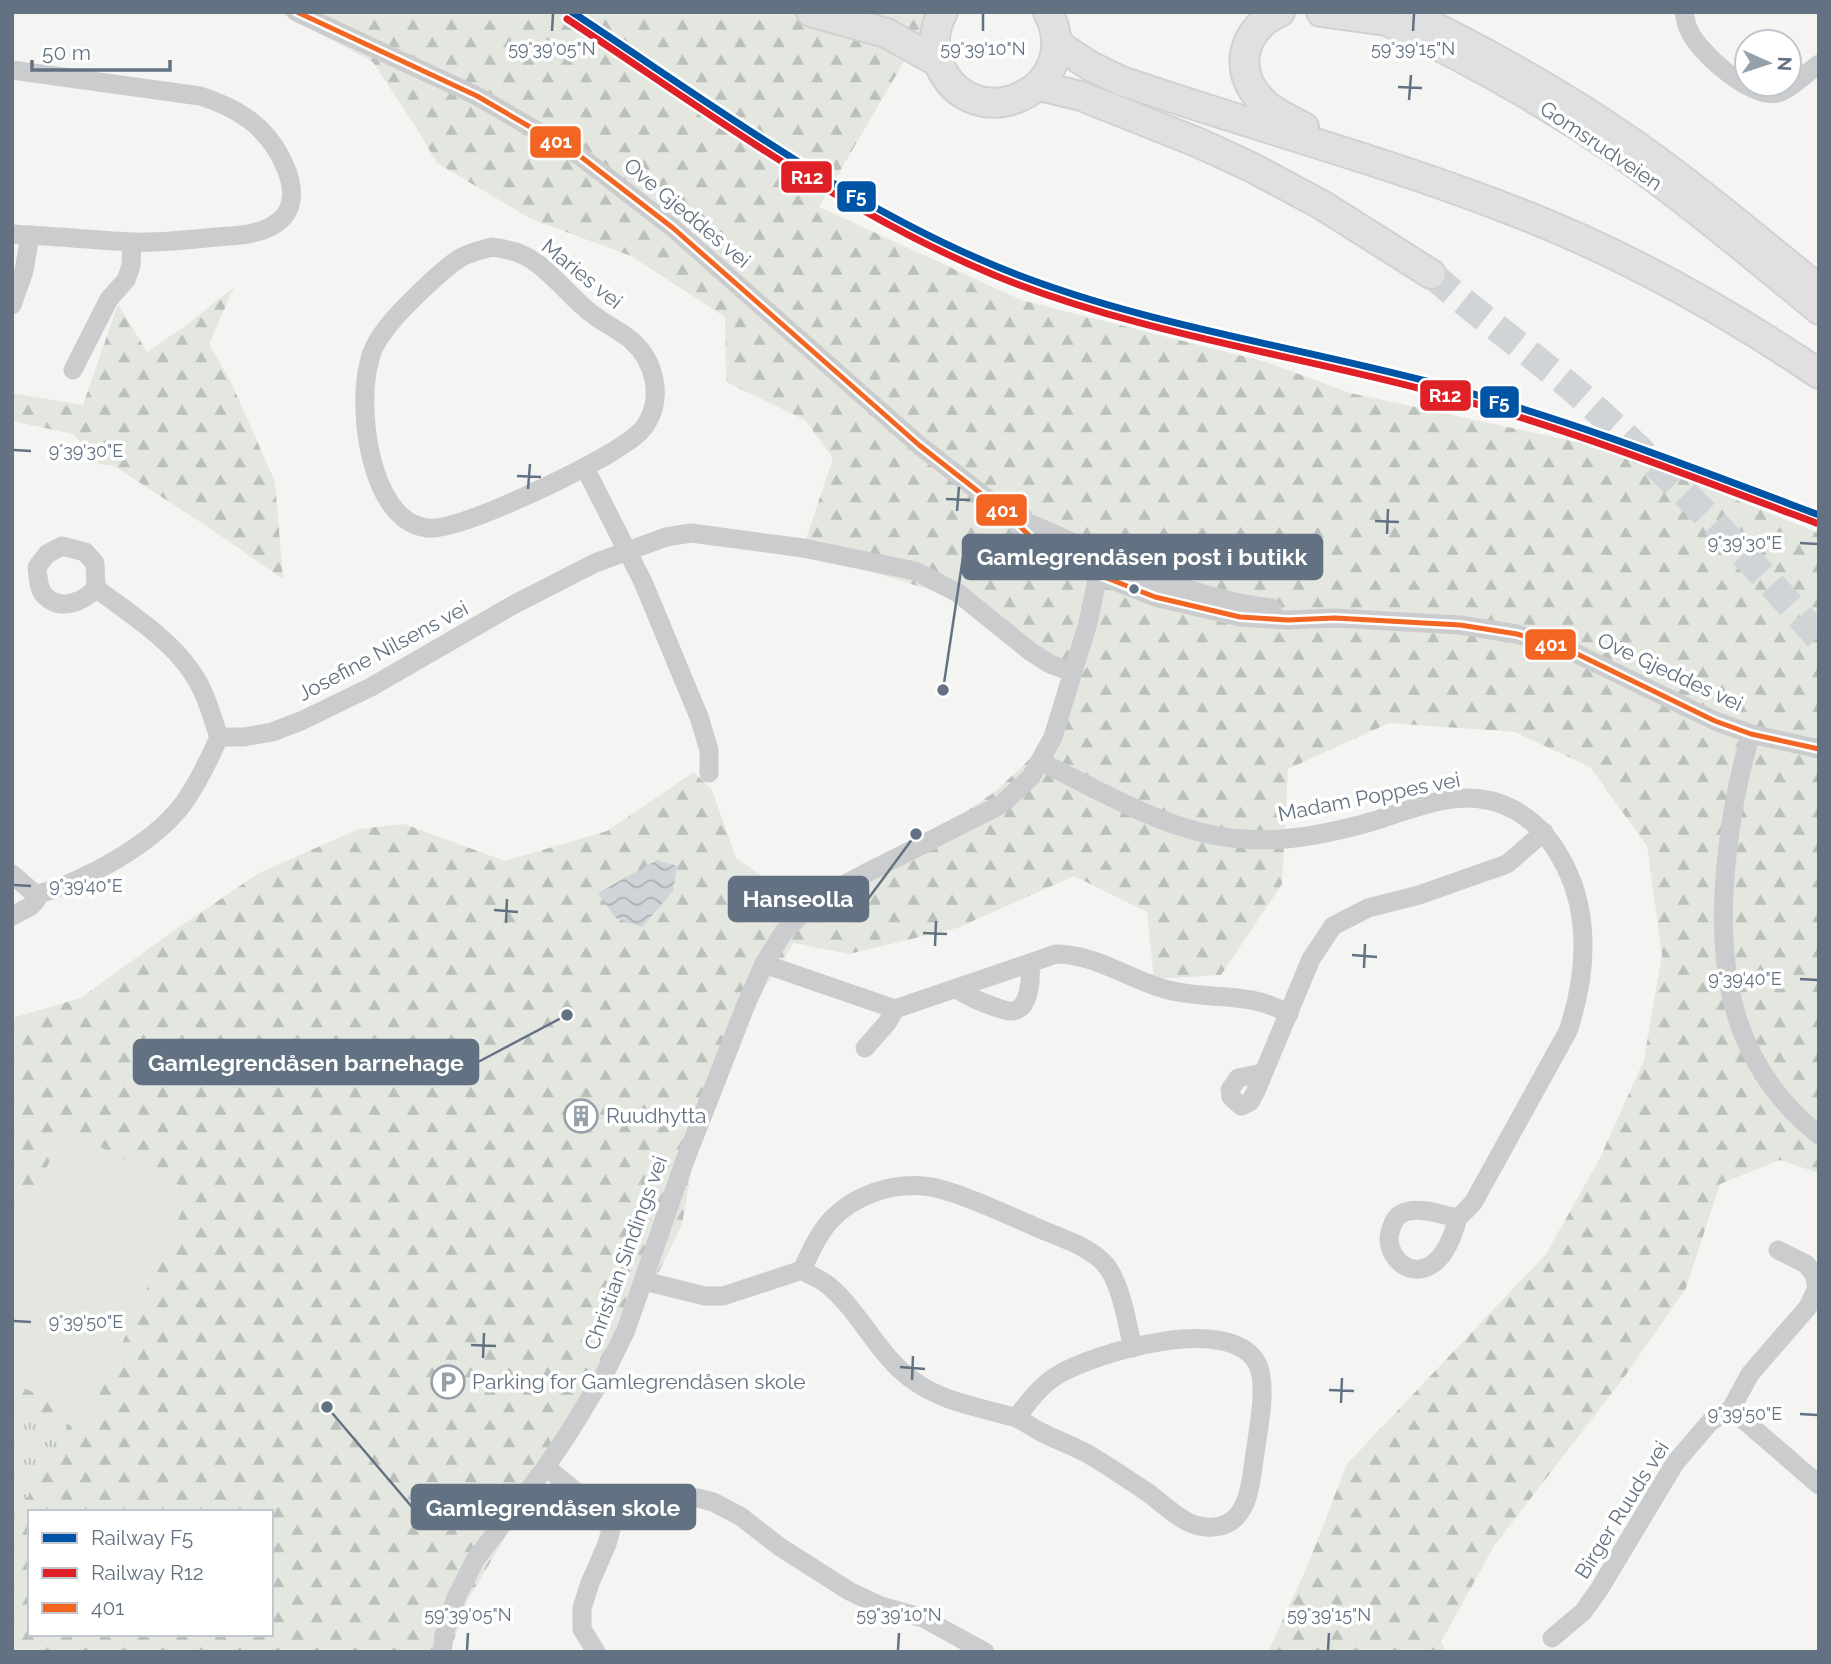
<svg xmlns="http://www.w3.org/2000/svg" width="1831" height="1664" viewBox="0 0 1831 1664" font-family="Raleway,sans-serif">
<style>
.grass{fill:#e3e7e0}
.forest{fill:url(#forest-firs);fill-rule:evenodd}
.park{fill:url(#park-tufts)}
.water{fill:url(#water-waves)}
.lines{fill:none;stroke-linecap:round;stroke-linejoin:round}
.highway-tunnel{stroke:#d0d4d6;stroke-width:28;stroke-dasharray:28 14;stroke-linecap:butt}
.major-casing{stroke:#d1d2d1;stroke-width:28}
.highway-casing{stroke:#d0d1d1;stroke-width:32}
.minor{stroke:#cbcccd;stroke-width:19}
.major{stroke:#e0e0e0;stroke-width:24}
.highway{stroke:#e0e0e0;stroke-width:28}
.bus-1-casing{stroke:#fff;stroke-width:10}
.bus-1{stroke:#f26522;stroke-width:5}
.rail-1-casing{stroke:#fff;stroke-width:12}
.rail-2-casing{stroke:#fff;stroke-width:12}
.rail-1{stroke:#0054a6;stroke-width:7}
.rail-2{stroke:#df2027;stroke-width:7}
.ticks{fill:none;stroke:#637282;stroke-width:2.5}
.bus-dot{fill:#637282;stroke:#fff;stroke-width:2.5}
.labels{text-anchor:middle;stroke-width:7;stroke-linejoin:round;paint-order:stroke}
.street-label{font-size:21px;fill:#637282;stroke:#fff}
.poi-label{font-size:21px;fill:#637282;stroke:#fff;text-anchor:start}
.ticks-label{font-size:18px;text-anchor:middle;fill:#637282;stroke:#fff;stroke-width:7;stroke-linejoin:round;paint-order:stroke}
.leader{fill:none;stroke:#637282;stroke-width:2.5}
.callout-dot{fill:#637282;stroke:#fff;stroke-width:2.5}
.callout{fill:#637282;stroke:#637282;stroke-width:2.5}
.callout-label{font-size:23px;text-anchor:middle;font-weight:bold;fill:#fff}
.line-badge{stroke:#fff;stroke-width:2.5}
.badge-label{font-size:19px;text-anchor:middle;font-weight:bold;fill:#fff}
</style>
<defs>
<pattern id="forest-firs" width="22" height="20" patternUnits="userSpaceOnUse" patternTransform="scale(1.75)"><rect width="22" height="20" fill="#e3e7e0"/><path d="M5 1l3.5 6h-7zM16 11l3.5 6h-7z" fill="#bcc0bb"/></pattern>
<pattern id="park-tufts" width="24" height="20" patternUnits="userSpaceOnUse" patternTransform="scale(1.75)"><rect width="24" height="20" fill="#e3e7e0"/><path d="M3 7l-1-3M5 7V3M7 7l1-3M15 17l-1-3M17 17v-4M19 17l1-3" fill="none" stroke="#bcc0bb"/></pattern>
<pattern id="water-waves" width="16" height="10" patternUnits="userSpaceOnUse" patternTransform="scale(1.75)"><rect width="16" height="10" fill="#ced4d8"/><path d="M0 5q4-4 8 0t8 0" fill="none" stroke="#abb0b5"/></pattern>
</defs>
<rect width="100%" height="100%" fill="#f4f4f2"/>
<polygon class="grass" points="50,1124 206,1159 133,1363 12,1536 12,1200"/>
<g class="forest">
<path d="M 278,12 L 933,12 L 819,207 L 1021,300 L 1266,362 L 1350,393 L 1609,449 L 1819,533 L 1819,1173 L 1780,1160 L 1720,1184 L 1686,1288 L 1625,1376 L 1494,1546 L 1441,1642 L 1447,1652 L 1268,1652 L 1307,1567 L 1347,1464 L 1546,1254 L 1599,1160 L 1644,1060 L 1662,955 L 1647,846 L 1590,767 L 1515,732 L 1389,723 L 1288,769 L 1282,884 L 1221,975 L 1154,979 L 1147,912 L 1074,876 L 957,928 L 849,954 L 794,943 L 745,1017 L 700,1118 L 682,1225 L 634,1322 L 467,1601 L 450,1652 L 12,1652 L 12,1382 L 88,1419 L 191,1191 L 65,1130 L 12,1238 L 12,1018 L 81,998 L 169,934 L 259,873 L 359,829 L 404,824 L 505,861 L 607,831 L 694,772 L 712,790 L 736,858 L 808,907 L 863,863 L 947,824 L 996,791 L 1037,752 L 1067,671 L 1024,654 L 941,593 L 802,551 L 833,458 L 805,420 L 726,382 L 725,317 L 631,256 L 531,219 L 437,163 L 419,132 L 373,62 ZM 30,1512 L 271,1512 L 271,1634 L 30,1634 Z"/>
<polygon points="234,287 209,344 231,382 275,482 283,579 205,525 114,466 99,464 73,434 12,421 12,393 83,405 118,304 147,352 188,324"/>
</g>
<polygon class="park" points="12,1407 71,1420 39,1482 15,1514 12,1515"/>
<polygon class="water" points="657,860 677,866 673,891 642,927 616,918 598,893"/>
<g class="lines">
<path class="highway-tunnel" d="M 1431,274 C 1479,316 1531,353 1580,395 C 1665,470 1745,552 1819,638"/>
<defs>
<g id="major">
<path d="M 1362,12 C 1451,51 1537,99 1618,154 C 1688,203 1753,258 1819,312"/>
<path d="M 1409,12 C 1485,49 1560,91 1630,139 C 1696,185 1757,237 1819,287"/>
</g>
<g id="highway">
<polyline points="811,12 886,33 938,62"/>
<path d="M 943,12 C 934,27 932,48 939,64 C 972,142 1088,90 1048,12"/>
<path d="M 1280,12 C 1242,29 1232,71 1262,101 C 1273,113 1289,119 1304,127"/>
<polyline points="1321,12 1379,20"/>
<path d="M 1057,44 L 1092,67 L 1119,80 C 1249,125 1383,160 1511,210 C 1621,252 1722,308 1819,374"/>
<polyline points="1039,86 1081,96 1199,143 1251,167 1322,205 1431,274"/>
</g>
</defs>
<use href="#major" class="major-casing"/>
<use href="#highway" class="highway-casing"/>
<g class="minor">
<polyline points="296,12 477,96 580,156 673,228 919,445 1007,514 1035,541 1079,567 1155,597 1240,617 1288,620 1335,618 1460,625 1517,634 1571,651 1715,721 1751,734 1819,749"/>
<path d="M 1684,12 C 1685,17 1686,24 1688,28 C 1697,52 1752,100 1778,93 C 1789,90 1809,71 1819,64"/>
<path d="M 12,70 L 200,96 C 238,108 267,126 284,164 C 293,183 297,208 278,222 C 261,235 236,236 216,237 C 188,240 158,243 130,242 C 91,240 52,236 12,234"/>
<path d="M 492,247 C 503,249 513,250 523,255 C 545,264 571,298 591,313 C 603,323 619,330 631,340 C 655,361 664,398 645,426 C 637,437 623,445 612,452 C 580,471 460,532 427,528 C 369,521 357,407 369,363 C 371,351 378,339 385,330 C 397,313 445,266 462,257 C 471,252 481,250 492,247 Z"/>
<polyline points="12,305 24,271 30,235"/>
<polyline points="73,370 109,299 126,280 131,266 132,242"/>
<polyline points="585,468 643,582 699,717 709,750 709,773"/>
<path d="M 1017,518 C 1099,552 1182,598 1272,608"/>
<path d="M 62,546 L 85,552 L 95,563 L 96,588 C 83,602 60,612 44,595 C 38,588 38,576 37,567 L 47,554 Z"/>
<path d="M 96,588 C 128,613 168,637 191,671 C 205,690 211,714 219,737 L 244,737 L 272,732 L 301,721 L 371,687 L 513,605 L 595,563 L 666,537 L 691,533 L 803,548 L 915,571 L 958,593 L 1031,652 L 1050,664 L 1072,672"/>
<path d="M 1751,734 C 1737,780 1731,818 1726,865 C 1716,970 1731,1065 1819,1135"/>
<path d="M 1041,762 C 1105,793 1170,834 1243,839 C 1286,843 1332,833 1374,821 C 1396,814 1417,806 1440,801 C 1497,789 1540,815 1565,866 C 1591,917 1586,978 1568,1031 L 1473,1203 L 1458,1218 C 1442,1215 1425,1208 1409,1211 C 1398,1213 1394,1219 1391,1229 C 1382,1252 1407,1280 1431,1265 C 1446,1256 1453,1235 1458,1218"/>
<polyline points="12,874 36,895"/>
<path d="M 12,916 L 31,906 L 37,899 L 36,895 C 85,881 152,845 183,804 C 198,783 209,760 219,737"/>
<path d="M 764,964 L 895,1009 L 1056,954 C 1096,954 1130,980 1168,990 C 1211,1001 1248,990 1289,1014"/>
<path d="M 957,989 C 969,997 978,1001 992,1006 C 998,1008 1006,1012 1013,1011 C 1031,1008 1031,976 1030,963"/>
<polyline points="865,1048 887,1023 895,1009"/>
<polyline points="1263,1073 1238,1078 1230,1090 1231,1097 1241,1106 1250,1102 1256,1091 1311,959 1333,926 1368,908 1419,895 1507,864 1544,832"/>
<path d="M 802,1270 C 810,1253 818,1234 831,1220 C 854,1195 891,1183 924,1186 C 950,1188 1003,1213 1029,1224 C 1053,1236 1085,1243 1104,1263 C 1121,1281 1127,1324 1133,1348"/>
<path d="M 644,1281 L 705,1296 L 723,1296 L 802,1270 C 811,1276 821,1279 829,1286 C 862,1314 878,1356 914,1381 C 943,1402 979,1407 1013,1417 C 1023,1420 1031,1427 1041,1432 C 1058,1441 1077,1447 1093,1457 C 1111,1468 1129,1480 1147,1492 C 1169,1508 1189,1533 1220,1526 C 1248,1520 1251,1483 1254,1460 C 1257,1436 1268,1388 1258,1365 C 1232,1311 1093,1353 1056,1376 C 1040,1386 1027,1404 1016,1418"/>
<polyline points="1731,1409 1819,1485"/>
<polyline points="546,1467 613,1522"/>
<polyline points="613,1522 681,1499 698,1498 713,1502 740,1516 780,1547 849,1591 881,1606 923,1618 985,1652"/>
<polyline points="1552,1638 1583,1612 1600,1588 1675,1463 1710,1422 1731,1409 1750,1374 1808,1307 1817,1288 1814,1274 1806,1264 1778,1250"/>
<polyline points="442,1652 444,1635 456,1598 475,1560 546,1467 570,1431 605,1373 626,1330 684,1163 745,1007 764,964 783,933 808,908 847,883 1002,804 1031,777 1053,737 1088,623 1098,575 1112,561"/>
<polyline points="596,1652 582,1629 582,1608 590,1583 607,1544 613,1522"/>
</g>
<use href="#major" class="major"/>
<use href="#highway" class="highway"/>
<defs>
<polyline id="bus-1" points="297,12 477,96 580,156 673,228 919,445 1007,514 1035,541 1079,567 1155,597 1240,617 1288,620 1335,618 1460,625 1517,634 1571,651 1715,721 1751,734 1819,749"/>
</defs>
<use href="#bus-1" class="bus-1-casing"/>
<use href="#bus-1" class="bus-1"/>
<defs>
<path id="rail-1" d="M 572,12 C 710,103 845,204 998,267 C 1135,323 1283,344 1426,381 C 1560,416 1689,466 1819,515"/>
<path id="rail-2" d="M 567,19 C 705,110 840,211 994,275 C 1131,331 1279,352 1422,389 C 1556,424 1686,474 1816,523"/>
</defs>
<use href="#rail-1" class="rail-1-casing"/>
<use href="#rail-2" class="rail-2-casing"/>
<use href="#rail-1" class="rail-1"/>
<use href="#rail-2" class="rail-2"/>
</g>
<path class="ticks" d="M 552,31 L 553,14M 983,31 L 983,14M 1413,31 L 1414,14M 1398,87 L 1422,88M 1409,100 L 1411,75M 14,450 L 31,451M 517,476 L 541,477M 528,489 L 530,464M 946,499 L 970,500M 957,511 L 959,487M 1375,521 L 1399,522M 1387,534 L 1388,509M 1800,543 L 1817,544M 14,885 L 31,886M 494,910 L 518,912M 506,923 L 507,899M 923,933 L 947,934M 935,946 L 936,921M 1352,955 L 1377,957M 1364,968 L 1365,944M 1800,979 L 1817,980M 14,1321 L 31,1322M 471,1345 L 496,1346M 483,1358 L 484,1333M 900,1367 L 925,1369M 912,1380 L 913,1356M 1329,1390 L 1354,1391M 1341,1403 L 1342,1378M 1800,1414 L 1817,1415M 467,1650 L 468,1633M 898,1650 L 899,1633M 1328,1650 L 1329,1633"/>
<defs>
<symbol id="building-ring" viewBox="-11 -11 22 22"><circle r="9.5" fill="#fff" stroke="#96a0a9" stroke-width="1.5"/><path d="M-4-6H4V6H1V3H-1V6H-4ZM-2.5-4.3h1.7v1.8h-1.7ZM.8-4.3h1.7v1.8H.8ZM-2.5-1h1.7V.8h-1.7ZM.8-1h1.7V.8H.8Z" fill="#96a0a9"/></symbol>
<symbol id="parking-ring" viewBox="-11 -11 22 22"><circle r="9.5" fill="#fff" stroke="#96a0a9" stroke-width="1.5"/><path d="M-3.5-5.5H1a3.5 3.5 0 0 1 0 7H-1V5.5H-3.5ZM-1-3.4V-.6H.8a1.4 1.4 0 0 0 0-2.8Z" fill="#96a0a9"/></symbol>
</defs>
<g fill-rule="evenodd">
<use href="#building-ring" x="562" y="1097" width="38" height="38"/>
<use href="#parking-ring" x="429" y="1363" width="38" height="38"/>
</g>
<circle class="bus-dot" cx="1134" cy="589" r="6"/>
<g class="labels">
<g class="street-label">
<text transform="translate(1601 146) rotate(34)" y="7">Gomsrudveien</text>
<text transform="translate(687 213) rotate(40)" y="7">Ove Gjeddes vei</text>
<text transform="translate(582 274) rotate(39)" y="7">Maries vei</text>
<text transform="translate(383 651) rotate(-28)" y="7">Josefine Nilsens vei</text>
<text transform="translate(1670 672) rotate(25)" y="7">Ove Gjeddes vei</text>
<text transform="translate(1369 797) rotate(-11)" y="7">Madam Poppes vei</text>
<text transform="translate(626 1253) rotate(-70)" y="7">Christian Sindings vei</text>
<text transform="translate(1622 1510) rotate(-58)" y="7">Birger Ruuds vei</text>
</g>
<g class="poi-label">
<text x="606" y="1123">Ruudhytta</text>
<text x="472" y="1389">Parking for Gamlegrendåsen skole</text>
</g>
</g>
<g class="ticks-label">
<text x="552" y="55">59°39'05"N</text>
<text x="983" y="55">59°39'10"N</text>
<text x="1413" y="55">59°39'15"N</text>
<text x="86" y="457">9°39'30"E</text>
<text x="1745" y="549">9°39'30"E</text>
<text x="86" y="892">9°39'40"E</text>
<text x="1745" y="985">9°39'40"E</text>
<text x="86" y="1328">9°39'50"E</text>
<text x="1745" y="1420">9°39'50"E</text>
<text x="468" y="1621">59°39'05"N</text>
<text x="899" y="1621">59°39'10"N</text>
<text x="1329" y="1621">59°39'15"N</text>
</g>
<path class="leader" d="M943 690L963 557M916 834L868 899M567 1015L478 1062M327 1407L412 1507"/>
<g class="callout-dot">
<circle cx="943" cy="690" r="7"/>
<circle cx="916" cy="834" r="7"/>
<circle cx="567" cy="1015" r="7"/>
<circle cx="327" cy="1407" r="7"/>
</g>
<g class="callout">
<rect x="963" y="535" width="359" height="44" rx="7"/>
<rect x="729" y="877" width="139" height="44" rx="7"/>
<rect x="134" y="1040" width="344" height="44" rx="7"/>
<rect x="412" y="1485" width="283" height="44" rx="7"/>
</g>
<g class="callout-label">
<text x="1142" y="565">Gamlegrendåsen post i butikk</text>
<text x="798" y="907">Hanseolla</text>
<text x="306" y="1071">Gamlegrendåsen barnehage</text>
<text x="553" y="1516">Gamlegrendåsen skole</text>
</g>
<g class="line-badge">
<rect x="529" y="125" width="53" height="34" rx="7" fill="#f26522"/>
<rect x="780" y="160" width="53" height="34" rx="7" fill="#df2027"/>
<rect x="836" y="180" width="41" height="33" rx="7" fill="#0054a6"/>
<rect x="1419" y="379" width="53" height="33" rx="7" fill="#df2027"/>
<rect x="1479" y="385" width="41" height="34" rx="7" fill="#0054a6"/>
<rect x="975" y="493" width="53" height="34" rx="7" fill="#f26522"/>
<rect x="1524" y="628" width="53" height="33" rx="7" fill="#f26522"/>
</g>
<g class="badge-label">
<text x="556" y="148">401</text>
<text x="807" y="184">R12</text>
<text x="856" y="203">F5</text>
<text x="1445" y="402">R12</text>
<text x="1499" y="409">F5</text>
<text x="1002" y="517">401</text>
<text x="1551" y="651">401</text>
</g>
<rect width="1831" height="1664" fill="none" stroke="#637282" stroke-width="28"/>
<rect x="28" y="1510" width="245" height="126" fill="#ffffff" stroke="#c1c7cd" stroke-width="2"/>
<rect x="42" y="1533" width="35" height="10" fill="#0054a6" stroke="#c1c7cd" stroke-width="2"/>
<text x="91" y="1545" font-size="21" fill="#637282">Railway F5</text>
<rect x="42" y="1568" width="35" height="10" fill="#df2027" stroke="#c1c7cd" stroke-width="2"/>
<text x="91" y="1580" font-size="21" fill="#637282">Railway R12</text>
<rect x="42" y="1603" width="35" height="10" fill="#f26522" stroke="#c1c7cd" stroke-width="2"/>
<text x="91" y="1615" font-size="21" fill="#637282">401</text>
<g transform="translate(1768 63) rotate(93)"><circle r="33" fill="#ffffff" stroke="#c1c7cd" stroke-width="2"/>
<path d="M0-5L12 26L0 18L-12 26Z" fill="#96a0a9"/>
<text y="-10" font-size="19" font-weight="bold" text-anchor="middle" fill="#637282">N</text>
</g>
<path d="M32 60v10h138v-10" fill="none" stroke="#637282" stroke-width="3.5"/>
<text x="42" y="60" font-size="21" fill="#637282" stroke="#ffffff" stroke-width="5" paint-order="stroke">50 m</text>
</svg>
